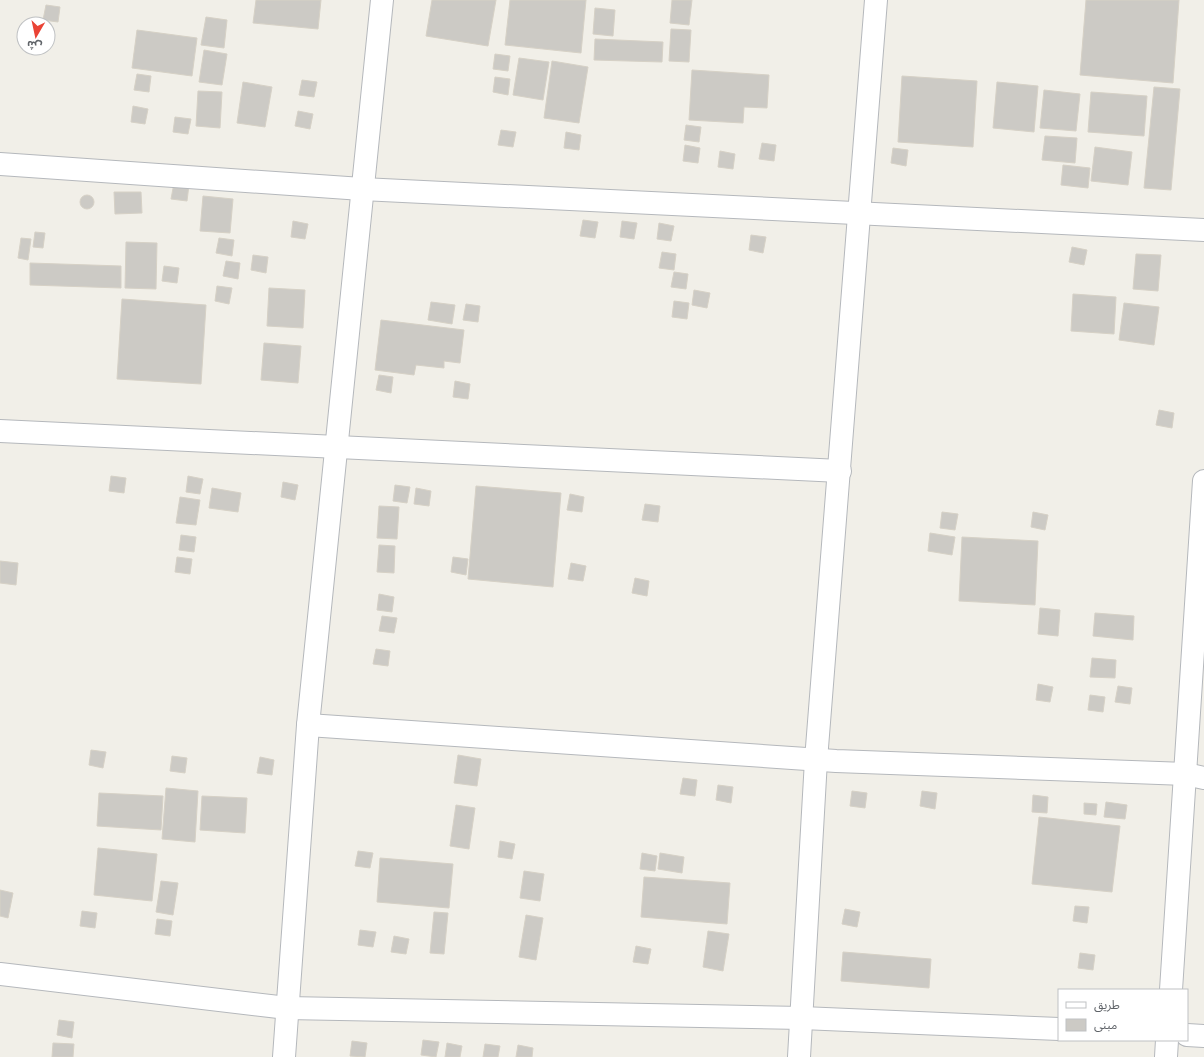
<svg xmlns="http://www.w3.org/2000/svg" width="1204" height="1057" viewBox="0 0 1204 1057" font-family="'Nunito Sans','Noto Sans Arabic',sans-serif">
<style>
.building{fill:#cccac5;stroke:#d6d1c6}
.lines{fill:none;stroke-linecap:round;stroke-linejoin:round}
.minor-casing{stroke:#b5b8bc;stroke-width:24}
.minor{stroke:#fff;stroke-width:22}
</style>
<rect width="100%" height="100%" fill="#f1efe8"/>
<g class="building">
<polygon points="256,0 321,0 318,29 253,23"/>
<polygon points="432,0 496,0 488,46 426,36"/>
<polygon points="510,0 586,0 581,53 505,45"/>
<polygon points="672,0 692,0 689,25 670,23"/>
<polygon points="1086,0 1179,0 1173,83 1080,75"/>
<polygon points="46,5 60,7 58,22 43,20"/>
<polygon points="595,8 615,10 613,36 593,34"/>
<polygon points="206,17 227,20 224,48 201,45"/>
<polygon points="671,29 691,30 689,62 669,61"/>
<polygon points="137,30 197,38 192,76 132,68"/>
<polygon points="595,39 663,42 662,62 594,60"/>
<polygon points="204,50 227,54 222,85 199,82"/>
<polygon points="495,54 510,56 508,71 493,69"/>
<polygon points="519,58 549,62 543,100 513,95"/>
<polygon points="552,61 588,67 579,123 544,118"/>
<polygon points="692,70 769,75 767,108 744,107 743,123 689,120"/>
<polygon points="137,74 151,76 149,92 134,90"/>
<polygon points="902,76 977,81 973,147 898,142"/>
<polygon points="495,77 510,79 508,95 493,92"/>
<polygon points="302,80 317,82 314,97 299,95"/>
<polygon points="243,82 272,87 265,127 237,123"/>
<polygon points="997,82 1038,86 1034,132 993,128"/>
<polygon points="1154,87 1180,89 1171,190 1144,188"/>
<polygon points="1044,90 1080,94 1076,131 1040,128"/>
<polygon points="198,91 222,92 220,128 196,126"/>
<polygon points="1091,92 1147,96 1144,136 1088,132"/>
<polygon points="133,106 148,109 145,124 131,122"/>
<polygon points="298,111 313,114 310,129 295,126"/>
<polygon points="175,117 191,119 188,134 173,132"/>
<polygon points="686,125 701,127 699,142 684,140"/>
<polygon points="501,130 516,132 513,147 498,145"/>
<polygon points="566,132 581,135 579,150 564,148"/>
<polygon points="1045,136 1077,138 1075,163 1042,160"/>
<polygon points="762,143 776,145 774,161 759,159"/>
<polygon points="685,145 700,148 698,163 683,161"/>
<polygon points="1095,147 1132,152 1128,185 1091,181"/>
<polygon points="893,148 908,150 906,166 891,163"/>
<polygon points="720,151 735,154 733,169 718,167"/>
<polygon points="1063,165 1090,168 1088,188 1061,185"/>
<polygon points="174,183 189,185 187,201 171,199"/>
<polygon points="114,192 141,192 142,213 115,214"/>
<circle cx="87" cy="202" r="7"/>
<polygon points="203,196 233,199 230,233 200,231"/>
<polygon points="583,220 598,222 595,238 580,236"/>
<polygon points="293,221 308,224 305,239 291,237"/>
<polygon points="622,221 637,223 634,239 620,237"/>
<polygon points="659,223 674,226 671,241 657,239"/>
<polygon points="35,232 45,233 43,248 33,247"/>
<polygon points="751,235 766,237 763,253 749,250"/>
<polygon points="21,238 31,239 28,260 18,258"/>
<polygon points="219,238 234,240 232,256 216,253"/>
<polygon points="126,242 157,243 156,289 125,288"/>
<polygon points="1072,247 1087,250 1084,265 1069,262"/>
<polygon points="662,252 676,254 674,270 659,268"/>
<polygon points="1136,254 1161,255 1158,291 1133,289"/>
<polygon points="253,255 268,257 266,273 251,270"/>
<polygon points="226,261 240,263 238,279 223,276"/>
<polygon points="30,263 121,266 121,288 30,285"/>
<polygon points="164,266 179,268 177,283 162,281"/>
<polygon points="674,272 688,274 686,289 671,287"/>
<polygon points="217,286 232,288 229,304 215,301"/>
<polygon points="269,288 305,290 303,328 267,326"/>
<polygon points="694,290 710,293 707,308 692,305"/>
<polygon points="1073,294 1116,297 1114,334 1071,331"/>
<polygon points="122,299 206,305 201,384 117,379"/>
<polygon points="674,301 689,303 687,319 672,317"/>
<polygon points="431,302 455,305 452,324 428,320"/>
<polygon points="1124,303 1159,307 1154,345 1119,340"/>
<polygon points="466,304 480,306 478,322 463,320"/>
<polygon points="381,320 464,330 460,363 444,361 444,368 416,365 414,375 375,370"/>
<polygon points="264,343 301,346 298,383 261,380"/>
<polygon points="379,375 393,377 391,393 376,390"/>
<polygon points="455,381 470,384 468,399 453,397"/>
<polygon points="1159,410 1174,413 1172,428 1156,425"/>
<polygon points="111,476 126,478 124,493 109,491"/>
<polygon points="188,476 203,479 200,494 186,492"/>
<polygon points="283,482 298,485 295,500 281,497"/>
<polygon points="395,485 410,487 407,503 393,501"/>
<polygon points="476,486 561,493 553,587 468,579"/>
<polygon points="212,488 241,493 238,512 209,508"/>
<polygon points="416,488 431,491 429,506 414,504"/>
<polygon points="570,494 584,497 582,512 567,510"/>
<polygon points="180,497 200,500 196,525 176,523"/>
<polygon points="645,504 660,506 658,522 642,520"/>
<polygon points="379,506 399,507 397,539 377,538"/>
<polygon points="942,512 958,514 955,530 940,528"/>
<polygon points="1033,512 1048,515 1045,530 1031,527"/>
<polygon points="930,533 955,537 952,555 928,551"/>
<polygon points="181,535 196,537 194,552 179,550"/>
<polygon points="962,537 1038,541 1035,605 959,601"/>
<polygon points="379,545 395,546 394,573 377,572"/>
<polygon points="177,557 192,559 190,574 175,572"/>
<polygon points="453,557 468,559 466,575 451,572"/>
<polygon points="0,561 18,563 16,585 0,583"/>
<polygon points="571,563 586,566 583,581 568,579"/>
<polygon points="635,578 649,581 647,596 632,593"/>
<polygon points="379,594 394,597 392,612 377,610"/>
<polygon points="1040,608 1060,610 1058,636 1038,634"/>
<polygon points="1095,613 1134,616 1133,640 1093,636"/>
<polygon points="382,616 397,618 394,633 379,631"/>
<polygon points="376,649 390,651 388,666 373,664"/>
<polygon points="1092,658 1116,660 1115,678 1090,677"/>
<polygon points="1038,684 1053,687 1050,702 1036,700"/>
<polygon points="1118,686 1132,688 1130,704 1115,702"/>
<polygon points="1090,695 1105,697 1103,712 1088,710"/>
<polygon points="91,750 106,752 103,768 89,765"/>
<polygon points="458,755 481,759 477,786 454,783"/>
<polygon points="172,756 187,758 185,773 170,771"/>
<polygon points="260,757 274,760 272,775 257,773"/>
<polygon points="683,778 697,780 695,796 680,794"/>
<polygon points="718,785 733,787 731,803 716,800"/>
<polygon points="166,788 198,791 195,842 162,839"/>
<polygon points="852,791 867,793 865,808 850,806"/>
<polygon points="922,791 937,793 935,809 920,806"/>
<polygon points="99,793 163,796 161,830 97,826"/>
<polygon points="1033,795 1048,797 1047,813 1032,812"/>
<polygon points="202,796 247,798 245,833 200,830"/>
<polygon points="1106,802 1127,805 1125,819 1104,817"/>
<polygon points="1084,803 1097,804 1096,815 1084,814"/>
<polygon points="456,805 475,808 469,849 450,846"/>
<polygon points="1039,817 1120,826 1112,892 1032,884"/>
<polygon points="500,841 515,844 512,859 498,857"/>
<polygon points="98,848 157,854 152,901 94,895"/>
<polygon points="358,851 373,853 370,868 355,866"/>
<polygon points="642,853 657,856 655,871 640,869"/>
<polygon points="660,853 684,857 682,873 658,869"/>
<polygon points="380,858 453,864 449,908 377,902"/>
<polygon points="524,871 544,874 540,901 520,898"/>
<polygon points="644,877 730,883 727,924 641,917"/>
<polygon points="161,881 178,883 173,915 156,912"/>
<polygon points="0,890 13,893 8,918 0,916"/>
<polygon points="1075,906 1089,907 1087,923 1073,921"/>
<polygon points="845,909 860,912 857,927 842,924"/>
<polygon points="82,911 97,913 95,928 80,926"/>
<polygon points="434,912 448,913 444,954 430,953"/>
<polygon points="526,915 543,918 536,960 519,957"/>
<polygon points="157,919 172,921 170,936 155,934"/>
<polygon points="360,930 376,932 373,947 358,945"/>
<polygon points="708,931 729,934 723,971 703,967"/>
<polygon points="394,936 409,939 406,954 391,952"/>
<polygon points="636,946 651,949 648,964 633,962"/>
<polygon points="843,952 931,959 929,988 841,981"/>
<polygon points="1080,953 1095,955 1093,970 1078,968"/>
<polygon points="59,1020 74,1022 72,1038 57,1035"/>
<polygon points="423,1040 439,1042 436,1057 421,1055"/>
<polygon points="352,1041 367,1043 365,1057 350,1056"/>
<polygon points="53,1043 74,1044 73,1057 52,1057"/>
<polygon points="447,1043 462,1046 460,1057 445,1057"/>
<polygon points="485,1044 500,1046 498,1057 483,1057"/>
<polygon points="518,1045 533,1048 532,1057 516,1057"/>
</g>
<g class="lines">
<defs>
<g id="minor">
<polyline points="0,164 362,189 1204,230"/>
<polyline points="0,431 840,471"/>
<polyline points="308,725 836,761 1186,774 1204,778"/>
<polyline points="0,974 287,1008 802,1018 1059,1029"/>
<polyline points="1171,990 1204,481"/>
<polyline points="1187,1035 1204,1036"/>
<polyline points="284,1057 308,725 382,0"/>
<polyline points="799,1057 816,760 876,0"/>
<polyline points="1166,1057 1167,1040"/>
</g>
</defs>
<use href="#minor" class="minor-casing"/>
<use href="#minor" class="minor"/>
</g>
<rect x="1058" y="989" width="130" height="52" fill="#ffffff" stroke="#bfc1c3"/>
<rect x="1066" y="1002" width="20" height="6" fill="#ffffff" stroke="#bfc1c3"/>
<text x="1094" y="1009" font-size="12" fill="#5f6368">طريق</text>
<rect x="1066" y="1019" width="20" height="12" fill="#cccac5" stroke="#bfc1c3"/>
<text x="1094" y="1029" font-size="12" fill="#5f6368">مبنى</text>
<g transform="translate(36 36) rotate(189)"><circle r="19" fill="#ffffff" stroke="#bfc1c3"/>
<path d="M0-3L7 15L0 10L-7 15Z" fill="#ea4335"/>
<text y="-6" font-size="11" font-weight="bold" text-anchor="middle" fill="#5f6368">ش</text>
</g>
</svg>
